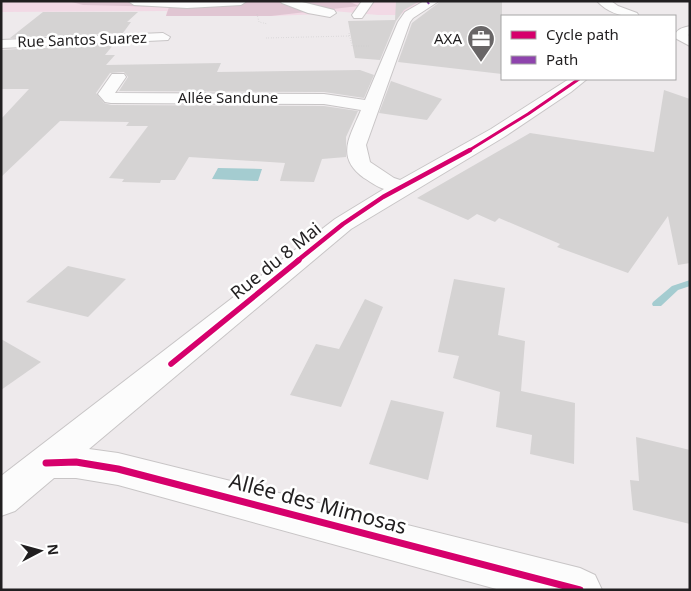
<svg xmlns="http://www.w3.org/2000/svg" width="691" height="591" viewBox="0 0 691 591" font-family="'Noto Sans',sans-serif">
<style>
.green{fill:#f2d9e5}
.forest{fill:#e0c5d2}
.water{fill:#a4ccd0}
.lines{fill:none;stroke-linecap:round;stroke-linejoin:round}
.stream{fill:#a4ccd0;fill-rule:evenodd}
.building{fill:#d5d3d3}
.minor-casing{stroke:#c8c5c6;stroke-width:2}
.path{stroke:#cac9ca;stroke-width:1;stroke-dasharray:0.5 2;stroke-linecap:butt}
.minor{fill:#fcfcfc;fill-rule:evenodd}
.quiet{stroke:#8e44ad;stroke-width:2;stroke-dasharray:4 2;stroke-linecap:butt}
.cycleway-far3-casing{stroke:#fff;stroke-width:5}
.cycleway-far2-casing{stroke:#fff;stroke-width:7}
.cycleway-far1-casing{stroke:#fff;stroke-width:9}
.cycleway-casing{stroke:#fff;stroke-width:10}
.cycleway-far3{stroke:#d6006c;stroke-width:3}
.cycleway-far2{stroke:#d6006c;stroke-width:4.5}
.cycleway-far1{stroke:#d6006c;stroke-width:5.5}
.cycleway{stroke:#d6006c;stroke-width:7}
.labels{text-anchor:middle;stroke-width:5;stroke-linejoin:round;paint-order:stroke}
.far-poi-label{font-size:15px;fill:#211f20;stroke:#fff;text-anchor:end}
.far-street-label{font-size:15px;fill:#211f20;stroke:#fff}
.street-label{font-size:18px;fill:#211f20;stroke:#fff}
.near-street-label{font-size:21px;fill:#211f20;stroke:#fff}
</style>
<rect width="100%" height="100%" fill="#eeeaec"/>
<polygon class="green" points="1,1 426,1 399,15 378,15 333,11 324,14 271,16 166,16 167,11 1,12"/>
<polygon class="forest" points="68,1 348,1 359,6 271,16 166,16 169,7 83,5"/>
<polygon class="water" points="218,168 262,169 258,181 212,179"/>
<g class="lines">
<polygon class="stream" points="690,280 690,286 678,290 661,306 653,306 652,304 653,302 672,286"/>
</g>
<g class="building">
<polygon points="396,1 420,1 404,10 396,21 380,60 355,58 348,21 395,20"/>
<polygon points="441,1 502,1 502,74 398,62 412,23"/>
<polygon points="43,12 138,12 127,22 131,22 123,33 10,38"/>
<polygon points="114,44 105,55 115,55 106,65 221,63 217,72 360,70 374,75 364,98 324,92 119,91 128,77 124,72 110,73 96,93 104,103 111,105 324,106 358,111 346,137 346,157 322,159 314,182 280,181 285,163 189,157 175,180 161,180 160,183 122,182 124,179 109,178 148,126 126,126 129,122 60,121 1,177 1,119 29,89 1,89 1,50"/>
<polygon points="391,81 442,99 427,120 379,113"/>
<polygon points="664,90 690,99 690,263 678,265 668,216 628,273 557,247 560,244 499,218 495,222 477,214 468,220 417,198 530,133 654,152"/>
<polygon points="68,266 126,279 88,317 26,302"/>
<polygon points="454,279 505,288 498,335 525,341 521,391 575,403 574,464 530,454 532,435 496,427 500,392 453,378 459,356 438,352"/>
<polygon points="365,299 383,307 341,407 290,395 316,344 339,349"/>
<polygon points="1,339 41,362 1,390"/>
<polygon points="391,400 444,412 428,480 369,464"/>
<polygon points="636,437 690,450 690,524 633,510 630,480 639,481"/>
</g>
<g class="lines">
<defs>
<g id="minor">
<polygon points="128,1 247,1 241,5 187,8 134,5"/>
<polygon points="280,1 298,1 334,10 336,13 330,17 308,13 282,3"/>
<polygon points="362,1 374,1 362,18 354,18 352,15"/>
<path d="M 424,1 L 439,1 L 413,18 L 410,22 L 366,145 L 370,162 L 394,178 L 400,180 L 491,129 L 569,79 L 587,79 L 571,92 L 504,137 L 351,229 L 89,449 L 118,453 L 580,568 L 595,575 L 602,590 L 500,590 L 118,485 L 76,478 L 54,478 L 15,511 L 1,516 L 1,476 L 335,219 L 384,189 C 377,187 371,182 364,178 C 335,157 350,137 361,110 L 324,104 L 111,103 L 105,102 L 98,94 L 112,74 L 124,74 L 126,77 L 115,93 L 324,94 L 365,100 L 398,22 L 405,12 Z"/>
<path d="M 597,1 L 611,1 L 618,6 L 637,13 L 639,16 C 623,17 609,14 597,1 Z"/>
<path d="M 690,26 L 690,34 L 688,35 L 690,36 L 690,46 L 675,38 C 675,29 682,28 690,26 Z"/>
<polygon points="163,33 170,37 168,40 1,48 1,40"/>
</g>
</defs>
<use href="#minor" class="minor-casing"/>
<g class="path">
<polyline points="257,14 259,22 268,24"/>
<polyline points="349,33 352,46 369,46"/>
<polyline points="266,38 349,36"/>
</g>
<use href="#minor" class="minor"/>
<polyline class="quiet" points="427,1 429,4"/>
<defs>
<polyline id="cycleway-far3" points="468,151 528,114 579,79"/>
<polyline id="cycleway-far2" points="297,261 343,224 383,197 470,150"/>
<polyline id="cycleway-far1" points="171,364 299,260"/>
<polyline id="cycleway" points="46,463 76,462 118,469 580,590"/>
</defs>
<use href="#cycleway-far3" class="cycleway-far3-casing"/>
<use href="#cycleway-far2" class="cycleway-far2-casing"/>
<use href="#cycleway-far1" class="cycleway-far1-casing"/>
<use href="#cycleway" class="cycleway-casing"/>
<use href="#cycleway-far3" class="cycleway-far3"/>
<use href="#cycleway-far2" class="cycleway-far2"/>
<use href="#cycleway-far1" class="cycleway-far1"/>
<use href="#cycleway" class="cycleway"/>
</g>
<defs>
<symbol id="office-pin" viewBox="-11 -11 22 30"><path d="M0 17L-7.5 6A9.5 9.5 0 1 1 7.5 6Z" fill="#696667" stroke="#fff"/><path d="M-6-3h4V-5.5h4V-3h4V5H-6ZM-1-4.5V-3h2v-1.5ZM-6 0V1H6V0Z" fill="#fff"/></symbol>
</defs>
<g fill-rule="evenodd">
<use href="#office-pin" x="465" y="23" width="32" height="43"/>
</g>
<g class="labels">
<g class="far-poi-label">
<text x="462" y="44">AXA</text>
</g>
<g class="far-street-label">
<text transform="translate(82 40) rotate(-2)" y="5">Rue Santos Suarez</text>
<text x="228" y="103">Allée Sandune</text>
</g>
<g class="street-label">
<text transform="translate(276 261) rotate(-39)" y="6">Rue du 8 Mai</text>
</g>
<g class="near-street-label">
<text transform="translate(318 504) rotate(15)" y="7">Allée des Mimosas</text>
</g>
</g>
<rect width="691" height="591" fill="none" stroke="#211f20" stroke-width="5"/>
<rect x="501" y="15" width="175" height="65" fill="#ffffff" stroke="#a6a5a6"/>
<rect x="511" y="31" width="25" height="8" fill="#d6006c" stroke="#a6a5a6"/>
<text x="546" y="40" font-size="15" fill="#211f20">Cycle path</text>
<rect x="511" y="56" width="25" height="8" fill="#8e44ad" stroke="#a6a5a6"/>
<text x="546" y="65" font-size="15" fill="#211f20">Path</text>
<g transform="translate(40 551) rotate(84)" stroke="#ffffff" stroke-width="4" paint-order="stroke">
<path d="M0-4L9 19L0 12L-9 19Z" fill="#211f20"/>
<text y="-8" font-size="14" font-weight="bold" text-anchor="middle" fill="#211f20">N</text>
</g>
</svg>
